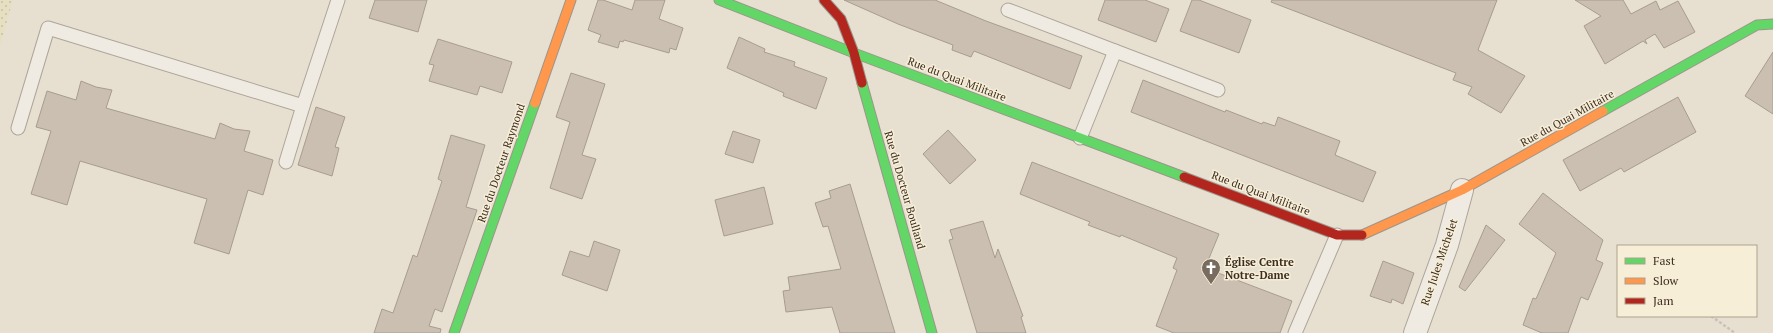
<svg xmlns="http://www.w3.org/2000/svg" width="1773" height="333" viewBox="0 0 1773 333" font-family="'PT Serif',serif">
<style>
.farmland{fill:url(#farmland-dots)}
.building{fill:#cbbfb2;stroke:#a89c90}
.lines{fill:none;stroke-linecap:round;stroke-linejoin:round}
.lane-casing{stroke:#ada599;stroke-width:15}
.street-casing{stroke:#ada599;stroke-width:24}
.fast-casing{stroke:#9c958a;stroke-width:11}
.slow-casing{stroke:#9c958a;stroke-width:11}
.jam-casing{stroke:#9c958a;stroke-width:11}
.path{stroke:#c8c2b9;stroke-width:2.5;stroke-dasharray:3 2;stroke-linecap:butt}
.lane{stroke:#efebe3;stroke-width:13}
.street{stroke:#efebe3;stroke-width:22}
.fast{stroke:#63d668;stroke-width:9}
.slow{stroke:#ff974d;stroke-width:9}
.jam{stroke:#b3261e;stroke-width:9}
.labels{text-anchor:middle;stroke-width:3;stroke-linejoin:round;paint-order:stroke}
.street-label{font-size:11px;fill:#3d2e20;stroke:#f7eed8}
.poi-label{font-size:11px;font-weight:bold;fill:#3d2e20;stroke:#f7eed8;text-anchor:start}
</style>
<defs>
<pattern id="farmland-dots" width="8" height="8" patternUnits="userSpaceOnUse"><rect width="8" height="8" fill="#e6dfc2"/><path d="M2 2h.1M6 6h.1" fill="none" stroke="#c6c0a6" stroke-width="1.8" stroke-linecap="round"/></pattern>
</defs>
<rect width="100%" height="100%" fill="#e7e0d1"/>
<polygon class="farmland" points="0,0 13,0 0,46"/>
<g class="building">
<polygon points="375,0 427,0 418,32 369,18"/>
<polygon points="598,0 603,0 632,10 635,0 665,0 659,19 683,28 676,50 670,48 669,53 624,40 623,42 620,41 618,48 598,42 601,35 588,30"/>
<polygon points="844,0 935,0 986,21 1082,56 1070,89 974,51 971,57 952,50 953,45 898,24"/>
<polygon points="1105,0 1145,0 1169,9 1156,42 1098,20"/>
<polygon points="1192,0 1199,0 1251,20 1239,53 1180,31"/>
<polygon points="1272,0 1497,0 1478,50 1525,76 1501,113 1468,94 1472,87 1453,80 1456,73 1271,2"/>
<polygon points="1575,0 1623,0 1631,14 1656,1 1660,10 1678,1 1695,32 1664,48 1655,34 1645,40 1647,44 1643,41 1605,64 1584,26 1601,16"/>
<polygon points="739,37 765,49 764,52 795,62 794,66 827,78 816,109 783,96 784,93 727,68"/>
<polygon points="438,39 512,62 502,93 480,86 477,95 429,81 434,65 429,64"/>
<polygon points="1773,52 1773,114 1745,96"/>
<polygon points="571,73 605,84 582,155 596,159 582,199 550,188 570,122 556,117"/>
<polygon points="1143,80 1225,112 1226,110 1262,124 1263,122 1275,126 1278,117 1340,141 1335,155 1376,172 1363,202 1131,112"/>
<polygon points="81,81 96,87 112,90 106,108 215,139 220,123 234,129 250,131 244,151 273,160 263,195 248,190 229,254 194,243 207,199 80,161 67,205 31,194 51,131 36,127 47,91 76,100"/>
<polygon points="1678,97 1696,132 1624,172 1621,168 1580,191 1563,160"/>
<polygon points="316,107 345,117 335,147 339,148 332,176 298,165"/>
<polygon points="948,130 976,160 950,184 923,154"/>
<polygon points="733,131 760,140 753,163 725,154"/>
<polygon points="451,135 485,145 466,207 477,210 442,312 435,309 429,326 441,329 440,333 374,333 382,309 393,313 413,255 417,257 442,181 438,179"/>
<polygon points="1032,162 1219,234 1205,268 1292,301 1280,333 1174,333 1156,326 1177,270 1173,268 1177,258 1121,235 1120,237 1088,225 1090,222 1020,194"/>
<polygon points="850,184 868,244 895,333 840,333 832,307 786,312 783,291 790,290 788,277 841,269 828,226 823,227 815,203 831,198 829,191"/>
<polygon points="764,187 773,224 724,236 715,200"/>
<polygon points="1543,193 1603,240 1596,260 1603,263 1599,273 1588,300 1581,297 1568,333 1542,333 1523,325 1533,298 1536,299 1556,253 1519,224"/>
<polygon points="983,221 995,258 998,249 1023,316 1021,317 1026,333 977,333 949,240 953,239 950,230"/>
<polygon points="1486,225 1505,240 1465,291 1459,287"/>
<polygon points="594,241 620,250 607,291 562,275 570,251 589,257"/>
<polygon points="1383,261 1414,273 1403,304 1392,299 1391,303 1370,296"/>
</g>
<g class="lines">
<defs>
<g id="lane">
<polyline points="1008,10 1115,51"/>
<polyline points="18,128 48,28 303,106 338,0"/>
<polyline points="1080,138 1115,51 1218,90"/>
<polyline points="286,162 303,106"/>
<polyline points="1295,333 1337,235"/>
</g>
<polyline id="street" points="1415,333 1447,245 1462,190"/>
<g id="fast">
<polyline points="719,0 854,53 1184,177"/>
<polyline points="862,83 932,333"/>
<polyline points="1603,111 1757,25 1773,24"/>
<polyline points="454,333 535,103"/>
</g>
<g id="slow">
<polyline points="535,103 571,0"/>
<polyline points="1362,235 1462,190 1603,111"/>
</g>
<g id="jam">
<polyline points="824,0 841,19 854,53 862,83"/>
<polyline points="1184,177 1337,235 1362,235"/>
</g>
</defs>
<use href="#lane" class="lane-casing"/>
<use href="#street" class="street-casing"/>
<use href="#fast" class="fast-casing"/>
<use href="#slow" class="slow-casing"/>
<use href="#jam" class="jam-casing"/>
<polyline class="path" points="1711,316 1735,333"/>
<use href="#lane" class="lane"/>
<use href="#street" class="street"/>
<use href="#fast" class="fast"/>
<use href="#slow" class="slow"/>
<use href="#jam" class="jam"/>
</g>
<defs>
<symbol id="church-pin" viewBox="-11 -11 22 30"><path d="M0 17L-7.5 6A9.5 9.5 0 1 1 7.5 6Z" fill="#786c5e" stroke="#f7eed8"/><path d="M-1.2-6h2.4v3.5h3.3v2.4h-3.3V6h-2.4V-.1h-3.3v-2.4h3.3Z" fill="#fff"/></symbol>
</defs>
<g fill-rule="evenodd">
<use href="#church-pin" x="1200" y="257" width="22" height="30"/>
</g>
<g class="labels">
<g class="street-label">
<text transform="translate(957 79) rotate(21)" y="4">Rue du Quai Militaire</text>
<text transform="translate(1567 118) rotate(-29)" y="4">Rue du Quai Militaire</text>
<text transform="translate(501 163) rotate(-71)" y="4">Rue du Docteur Raymond</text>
<text transform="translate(905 190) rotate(74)" y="4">Rue du Docteur Boulland</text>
<text transform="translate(1261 193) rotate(21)" y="4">Rue du Quai Militaire</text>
<text transform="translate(1439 262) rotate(-71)" y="4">Rue Jules Michelet</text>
</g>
<g class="poi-label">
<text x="1225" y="266">Église Centre<tspan x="1225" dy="13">Notre-Dame</tspan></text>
</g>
</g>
<rect x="1617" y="245" width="140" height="72" fill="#f7eed8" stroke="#ada18e"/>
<rect x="1625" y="258" width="20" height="6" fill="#63d668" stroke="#ada18e"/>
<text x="1653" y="265" font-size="12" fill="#3d2e20">Fast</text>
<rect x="1625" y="278" width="20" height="6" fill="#ff974d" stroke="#ada18e"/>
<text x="1653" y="285" font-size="12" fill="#3d2e20">Slow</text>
<rect x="1625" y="298" width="20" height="6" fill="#b3261e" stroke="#ada18e"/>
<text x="1653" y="305" font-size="12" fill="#3d2e20">Jam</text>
</svg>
